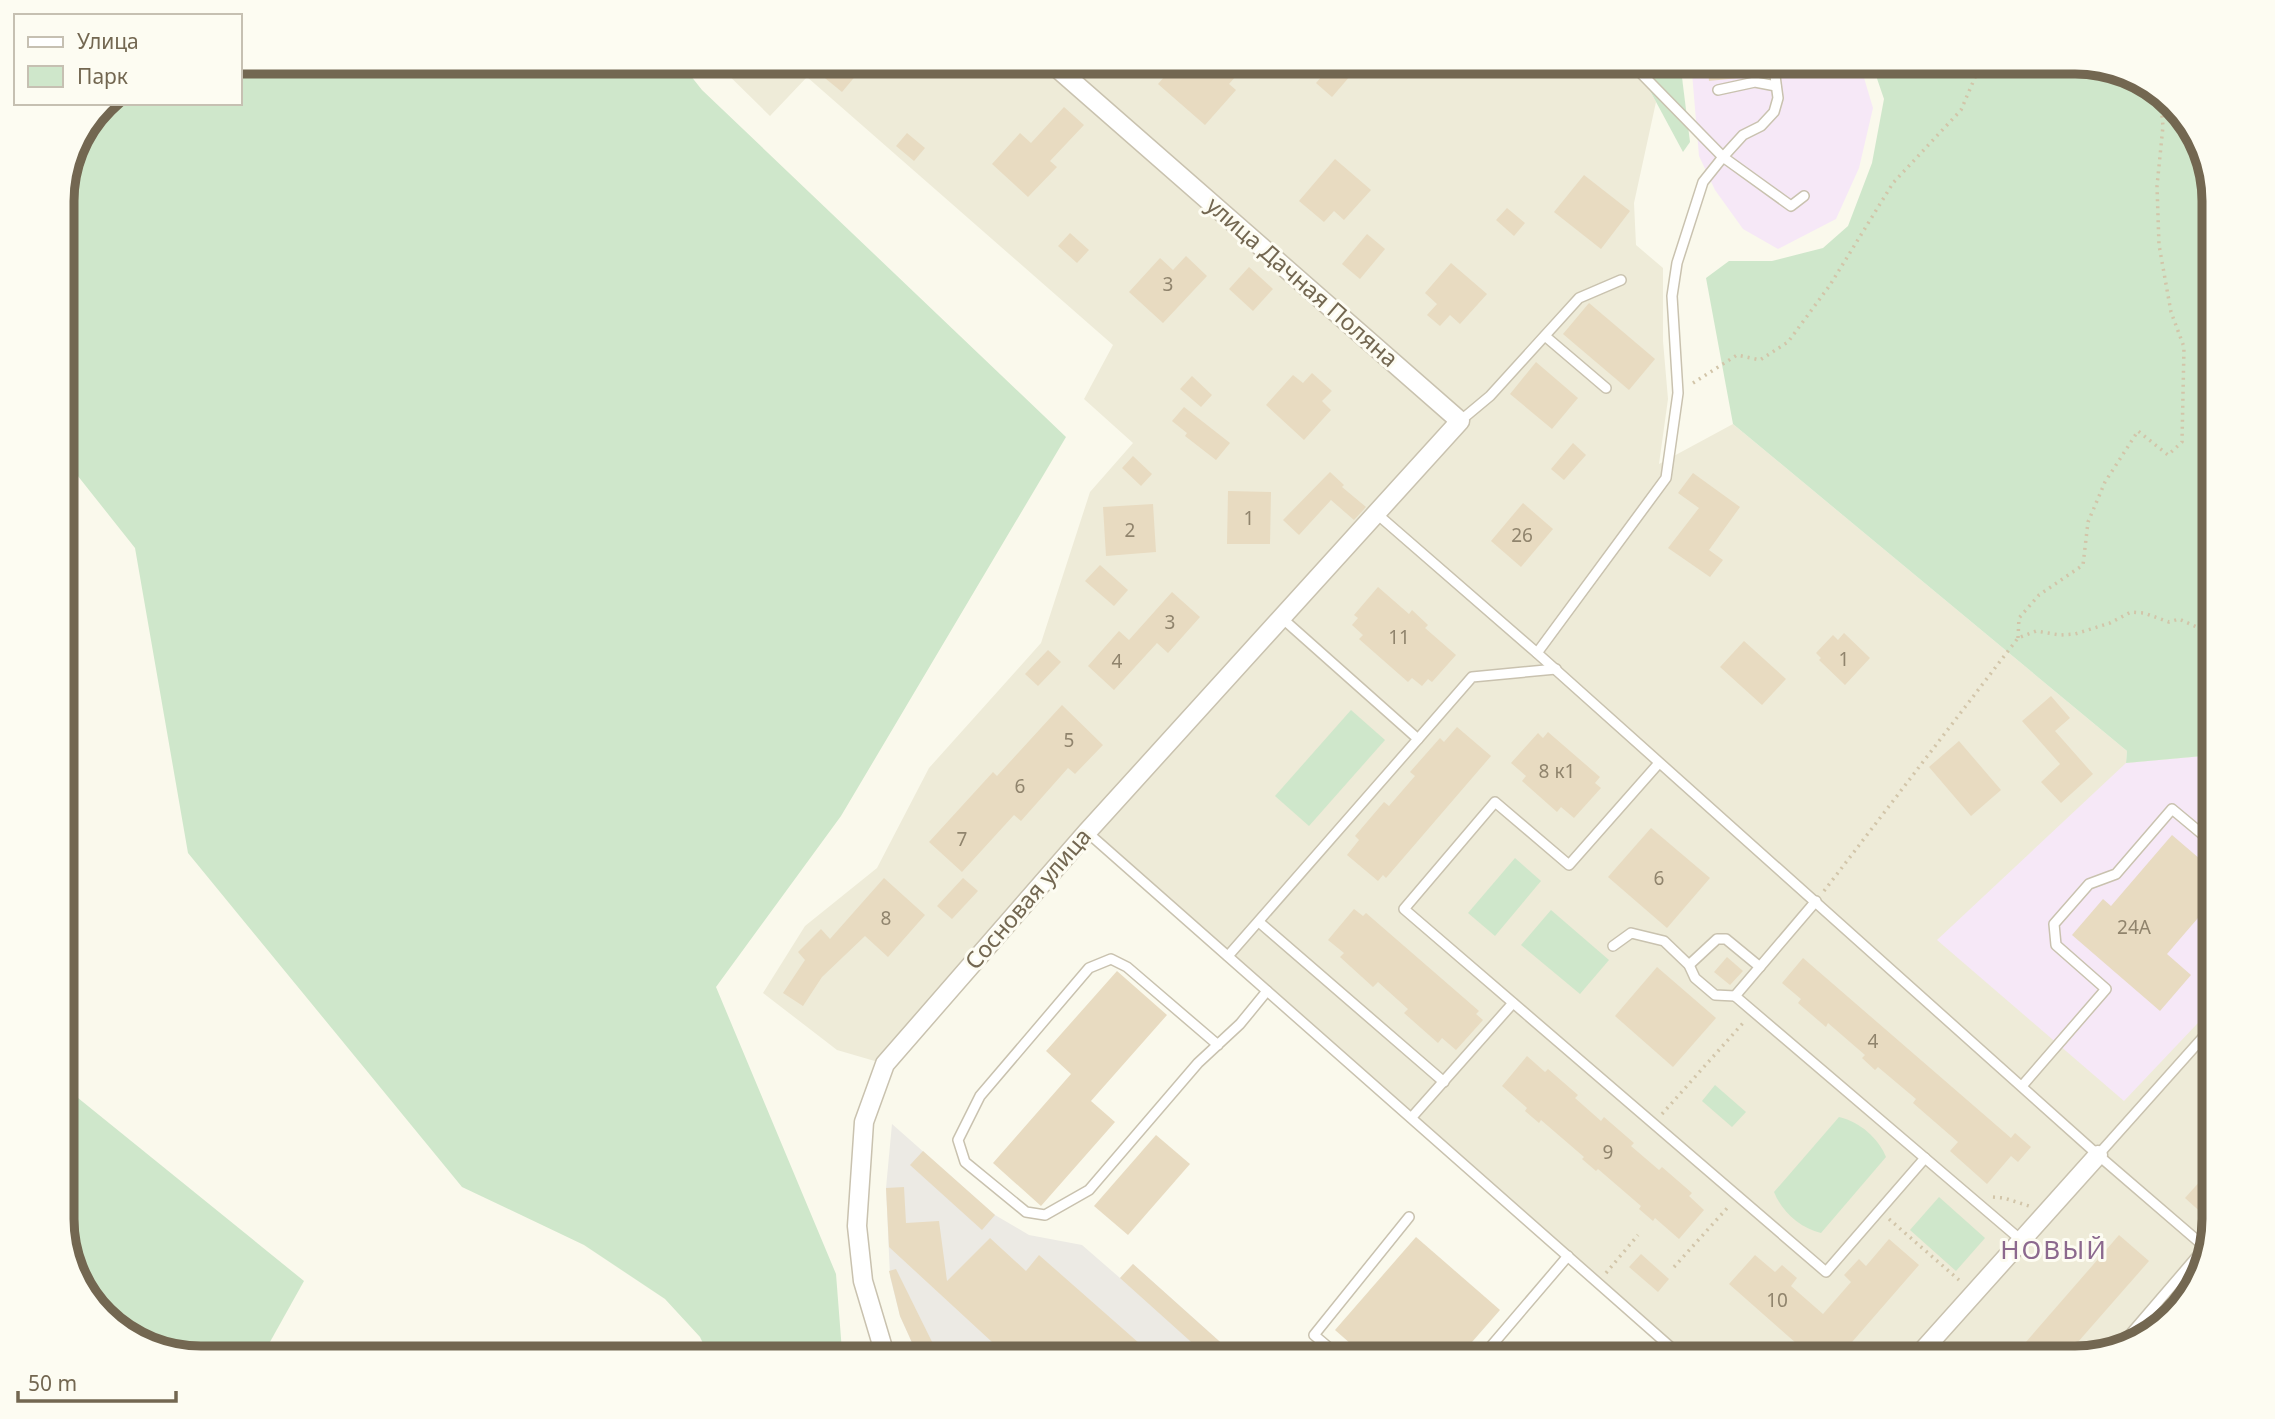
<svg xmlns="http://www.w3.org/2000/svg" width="2275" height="1419" viewBox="0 0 2275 1419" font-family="'Noto Sans',sans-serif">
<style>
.residential{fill:#eeebd8}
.industrial{fill:#eceae4}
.education{fill:#f6e8f7}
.green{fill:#cfe7cb}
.building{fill:#e8dbc1}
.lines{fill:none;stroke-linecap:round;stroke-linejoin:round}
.service-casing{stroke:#c9c2af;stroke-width:12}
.minor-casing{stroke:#c9c2af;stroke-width:21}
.path{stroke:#d2c5a9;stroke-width:3.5;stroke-dasharray:2 5;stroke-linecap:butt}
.service{stroke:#fff;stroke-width:9}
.minor{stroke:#fff;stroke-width:18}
.labels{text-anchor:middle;stroke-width:6;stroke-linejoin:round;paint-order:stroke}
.number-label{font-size:19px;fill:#90846d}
.street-label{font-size:23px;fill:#736751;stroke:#fdfcf2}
.quarter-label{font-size:26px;letter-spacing:2px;fill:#8c698e;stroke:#fdfcf2}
.rim{fill:none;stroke:#736751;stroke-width:9}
</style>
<rect width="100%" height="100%" fill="#faf9ec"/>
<polygon class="residential" points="714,61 1634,61 1656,102 1634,203 1636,245 1663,268 1663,341 1668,399 1659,464 1733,424 2127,751 2126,763 2214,755 2214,1219 2195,1288 2144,1339 2075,1358 1683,1358 1087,832 885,1064 837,1050 763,993 805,926 877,868 929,768 1041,643 1090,492 1133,443 1084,399 1113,345 807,77 770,116"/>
<polygon class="industrial" points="892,1124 995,1215 1029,1235 1082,1245 1120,1278 1133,1264 1238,1358 919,1358 900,1316 890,1276 886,1188"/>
<g class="education">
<polygon points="1691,61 1859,61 1873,108 1859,168 1836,219 1778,249 1743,229 1715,190 1699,156"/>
<polygon points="2214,755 2214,1006 2124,1101 1937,940 2126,763"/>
</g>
<g class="green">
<polygon points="240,61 679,61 702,90 1066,437 841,816 716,987 836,1274 842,1351 849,1358 710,1358 700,1337 665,1299 584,1245 462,1187 188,853 135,548 62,456 62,192 72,147 101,103 240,103"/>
<polygon points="1634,61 1680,61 1690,142 1683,152"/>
<polygon points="1871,61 2074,61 2144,80 2195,131 2213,192 2214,755 2126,763 2127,751 1733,424 1706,278 1729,261 1772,261 1823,248 1848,226 1872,163 1884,99"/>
<polygon points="1351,710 1385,740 1309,826 1275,796"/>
<polygon points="1515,858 1541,881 1495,936 1468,913"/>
<polygon points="1551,910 1609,960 1580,994 1521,945"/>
<polygon points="62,1085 304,1281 261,1358 201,1358 131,1339 80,1288 62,1227"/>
<polygon points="1715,1085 1746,1112 1732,1127 1702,1101"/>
<path d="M 1839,1117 C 1859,1121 1879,1139 1886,1157 L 1821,1233 C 1800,1228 1782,1212 1774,1192 Z"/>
<polygon points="1939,1197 1985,1238 1956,1271 1910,1230"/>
</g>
<g class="building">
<polygon points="831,61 868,61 842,92 820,74"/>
<polygon points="1178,61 1249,61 1229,84 1236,90 1205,125 1158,84"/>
<polygon points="1335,61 1363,61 1332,97 1316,83"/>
<polygon points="1707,61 1766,61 1768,75 1709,81"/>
<polygon points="1064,107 1084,125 1050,161 1057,167 1028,197 992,164 1020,133 1031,143"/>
<polygon points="907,133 925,148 914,161 896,146"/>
<polygon points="1335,159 1371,190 1344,220 1334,211 1324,222 1299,201"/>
<polygon points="1584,175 1630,211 1601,249 1554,212"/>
<polygon points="1507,208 1525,223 1514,236 1496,220"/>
<polygon points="1070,233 1089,250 1077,263 1058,246"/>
<polygon points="1367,234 1385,249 1360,279 1342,264"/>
<polygon points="1186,256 1207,276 1163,323 1129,292 1160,258 1173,270"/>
<polygon points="1451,263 1487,294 1460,324 1450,315 1440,326 1427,315 1437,304 1425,293"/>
<polygon points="1249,267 1273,289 1253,311 1229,289"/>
<polygon points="1589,303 1655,359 1629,390 1563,334"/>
<polygon points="1536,362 1578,398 1552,429 1510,394"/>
<polygon points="1312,373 1332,391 1322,401 1331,410 1304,440 1266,405 1293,375 1303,383"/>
<polygon points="1192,376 1212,395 1201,407 1180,389"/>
<polygon points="1184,407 1230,443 1216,460 1185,436 1187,433 1172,421"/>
<polygon points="1573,443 1586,455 1564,480 1551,469"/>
<polygon points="1133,456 1152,474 1141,486 1122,468"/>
<polygon points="1330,472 1344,485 1342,487 1366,507 1354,520 1331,500 1299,535 1283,520"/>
<polygon points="1693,473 1740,507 1709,550 1723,560 1710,577 1668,548 1699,508 1678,493"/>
<polygon points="1228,491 1271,492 1270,544 1227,544"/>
<polygon points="1523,503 1553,529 1521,567 1491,541"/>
<polygon points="1153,504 1156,552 1106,556 1103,507"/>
<polygon points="1100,565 1128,590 1114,606 1085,581"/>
<polygon points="1378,587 1409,614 1412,610 1428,625 1425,628 1456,655 1432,682 1428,679 1422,686 1412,678 1408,682 1359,639 1363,635 1352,625 1358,618 1354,615"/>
<polygon points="1172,592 1200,617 1168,653 1157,643 1114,690 1088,666 1119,631 1129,640"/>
<polygon points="1844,633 1870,658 1845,685 1819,660 1821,658 1816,653 1833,635 1838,640"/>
<polygon points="1744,641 1786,679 1762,705 1720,667"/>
<polygon points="1048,650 1061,662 1038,686 1025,674"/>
<polygon points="2051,696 2070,718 2055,731 2093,774 2061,803 2041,782 2060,764 2022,721"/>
<polygon points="1062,705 1103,745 1075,774 1068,768 1021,821 1014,815 962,872 929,842 993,772 997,776"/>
<polygon points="1457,727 1491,756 1386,878 1383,875 1378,881 1347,855 1359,840 1355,836 1384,802 1389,806 1415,776 1410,772 1440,738 1444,742"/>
<polygon points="1548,732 1600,777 1595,783 1601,788 1574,818 1561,807 1557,812 1522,781 1526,776 1511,763 1538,733 1543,738"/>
<polygon points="1959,741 2001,790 1971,816 1929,767"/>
<polygon points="1651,828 1710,878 1667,928 1608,877"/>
<polygon points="2172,835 2214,871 2214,920 2204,911 2167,954 2191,975 2160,1011 2072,935 2103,899 2111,906"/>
<polygon points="884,878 925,915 888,957 865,936 822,977 803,1006 783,993 805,960 798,952 821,929 830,939"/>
<polygon points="963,878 978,891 952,919 937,906"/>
<polygon points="1354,909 1363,916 1366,913 1479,1011 1476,1014 1483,1020 1456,1050 1442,1038 1438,1043 1404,1013 1408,1009 1378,982 1373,987 1340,957 1344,953 1328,940"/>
<polygon points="1727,957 1743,971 1730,985 1714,972"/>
<polygon points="1803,958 2011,1138 2015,1133 2031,1147 2018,1162 2011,1156 1987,1184 1950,1151 1958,1142 1913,1103 1916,1099 1878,1067 1875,1070 1862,1058 1865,1055 1828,1023 1826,1027 1798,1003 1801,999 1782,983"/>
<polygon points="1657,967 1716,1018 1673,1067 1615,1016"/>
<polygon points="1117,971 1167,1015 1091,1101 1115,1122 1041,1206 993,1163 1071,1074 1046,1051"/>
<polygon points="1527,1056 1545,1072 1548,1069 1578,1095 1575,1098 1601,1121 1604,1117 1634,1143 1631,1146 1659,1170 1662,1167 1692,1193 1689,1196 1704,1210 1679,1239 1655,1218 1653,1221 1639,1209 1641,1206 1598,1169 1596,1171 1582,1159 1584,1157 1541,1120 1539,1123 1525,1111 1527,1108 1502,1086"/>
<polygon points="1156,1135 1190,1164 1128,1235 1094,1206"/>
<polygon points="923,1151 995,1215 982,1230 910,1165"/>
<polygon points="2203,1178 2214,1187 2214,1207 2205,1216 2185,1198"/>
<polygon points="904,1187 906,1223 939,1221 947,1281 990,1238 1026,1271 1039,1255 1156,1358 977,1358 992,1342 889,1247 886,1188"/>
<polygon points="2119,1235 2149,1261 2064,1358 2012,1358"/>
<polygon points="1416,1237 1500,1310 1458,1358 1367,1358 1335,1330"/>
<polygon points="1889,1239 1919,1265 1839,1357 1828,1347 1819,1358 1813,1358 1729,1284 1755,1255 1775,1272 1782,1265 1797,1278 1791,1286 1823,1314 1851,1282 1844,1275 1859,1259 1866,1266"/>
<polygon points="1641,1254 1669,1279 1658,1292 1629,1267"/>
<polygon points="1133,1264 1238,1358 1209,1358 1120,1278"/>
<polygon points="896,1269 940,1358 919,1358 900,1316 889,1271"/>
</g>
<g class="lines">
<defs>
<g id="service">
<polyline points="1773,61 1778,98 1774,112 1761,126 1743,135 1723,157 1791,206 1804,196"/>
<polyline points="1718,90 1755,82 1776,86"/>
<polyline points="1545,336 1606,388"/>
<polyline points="1460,421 1490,396 1579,298 1621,280"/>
<polyline points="1377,514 1537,653 2098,1155 2206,1248"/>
<polyline points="1537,653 1666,478 1678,393 1672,296 1677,263 1703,182 1723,157 1629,61"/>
<polyline points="1418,739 1472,677 1556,669"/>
<polyline points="1659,763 1569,865 1495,802 1404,909 1826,1272 1925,1158"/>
<polyline points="1087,832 1683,1358"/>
<polyline points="1816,901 1735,996 2021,1240"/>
<polyline points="1259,922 1444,1082"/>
<polyline points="1613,946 1631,933 1664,941 1689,965 1695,978 1715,995 1735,996"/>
<polyline points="1228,956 1418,739 1283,619"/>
<polyline points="1689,965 1717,939 1726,939 1760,967"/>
<polyline points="1218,1045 1127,967 1111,959 1089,968 980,1096 958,1140 965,1162 1026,1212 1045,1215 1089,1190 1198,1063 1240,1024 1267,991"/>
<polyline points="2022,1086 2106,989 2056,945 2054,924 2089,884 2116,874 2172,809 2214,844"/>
<polyline points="1412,1117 1513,1003"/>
<polyline points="2098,1155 2214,1025"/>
<polyline points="2121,1345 2205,1247"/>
<polyline points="1341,1358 1314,1335 1409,1217"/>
<polyline points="1481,1358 1568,1256"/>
</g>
<g id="minor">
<polyline points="886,1358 863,1281 857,1226 864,1122 885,1064 1087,832 1460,421 1049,61"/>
<polyline points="1916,1358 2098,1155"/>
</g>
</defs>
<use href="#service" class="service-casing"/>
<use href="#minor" class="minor-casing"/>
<g class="path">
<polyline points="1693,383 1737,355 1760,360 1788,342 1830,285 1893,183 1961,110 1982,61"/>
<polyline points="2018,638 2019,618 2039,595 2083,565 2088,522 2105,482 2138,431 2168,455 2182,442 2184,347 2171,312 2159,245 2157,186 2163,126 2160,96"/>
<polyline points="1824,891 2018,638 2036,631 2060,635 2075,634 2110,623 2131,612 2144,613 2169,622 2179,619 2199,628 2208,635 2214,636"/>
<polyline points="1662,1114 1743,1023"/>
<polyline points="1993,1197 2004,1198 2029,1206"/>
<polyline points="1889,1219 1959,1280"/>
<polyline points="1674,1267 1729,1206"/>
<polyline points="1606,1273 1638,1235"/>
</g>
<use href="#service" class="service"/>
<use href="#minor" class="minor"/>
</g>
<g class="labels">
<g class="number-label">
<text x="1168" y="291">3</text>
<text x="1249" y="525">1</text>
<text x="1130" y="537">2</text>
<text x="1522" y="542">26</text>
<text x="1170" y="629">3</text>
<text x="1399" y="644">11</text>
<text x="1844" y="666">1</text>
<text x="1117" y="668">4</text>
<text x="1069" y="747">5</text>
<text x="1557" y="778">8 к1</text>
<text x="1020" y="793">6</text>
<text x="962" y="846">7</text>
<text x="1659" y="885">6</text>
<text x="886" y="925">8</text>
<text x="2134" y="934">24А</text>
<text x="1873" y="1048">4</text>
<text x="1608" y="1159">9</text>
<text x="1777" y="1307">10</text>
</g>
<g class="street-label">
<text transform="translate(1302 282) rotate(41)" y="8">улица Дачная Поляна</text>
<text transform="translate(1028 899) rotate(-49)" y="8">Сосновая улица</text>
</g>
<g class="quarter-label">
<text x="2054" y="1259">НОВЫЙ</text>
</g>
</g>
<path d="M0 0H2275V1419H0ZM201 74H2075A127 127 0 0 1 2202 201V1219A127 127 0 0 1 2075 1346H201A127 127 0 0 1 74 1219V201A127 127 0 0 1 201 74Z" fill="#fdfcf2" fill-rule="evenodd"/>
<path class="rim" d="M201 74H2075A127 127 0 0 1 2202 201V1219A127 127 0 0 1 2075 1346H201A127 127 0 0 1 74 1219V201A127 127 0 0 1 201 74Z"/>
<rect x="14" y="14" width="228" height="91" fill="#fdfcf2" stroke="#c6c0b2" stroke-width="2"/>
<rect x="28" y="37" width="35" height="10" fill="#ffffff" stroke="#c6c0b2" stroke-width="2"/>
<text x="77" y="49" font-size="21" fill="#736751">Улица</text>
<rect x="28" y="66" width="35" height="21" fill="#cfe7cb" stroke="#c6c0b2" stroke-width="2"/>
<text x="77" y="84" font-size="21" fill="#736751">Парк</text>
<path d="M18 1391v10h158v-10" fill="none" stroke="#736751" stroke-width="3.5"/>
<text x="28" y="1391" font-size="21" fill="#736751" stroke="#fdfcf2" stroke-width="5" paint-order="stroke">50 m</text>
</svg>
